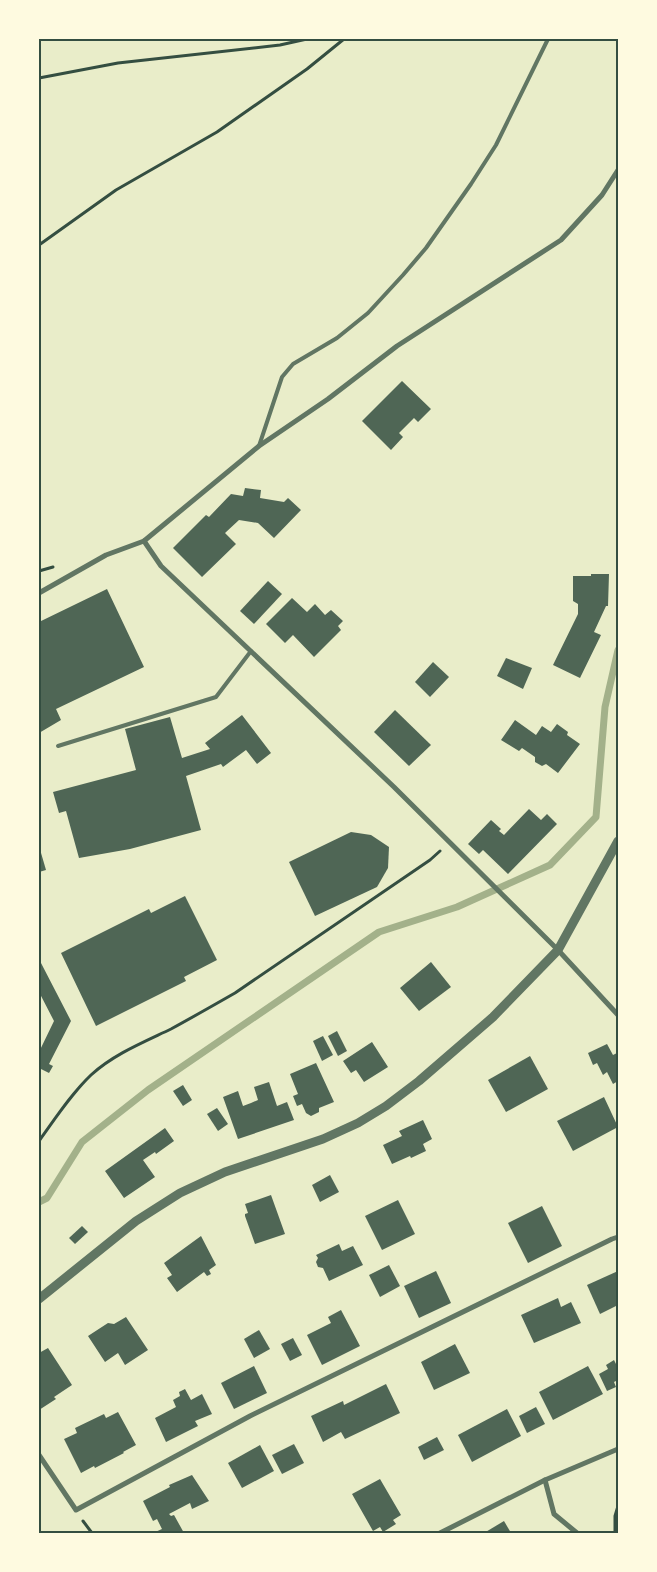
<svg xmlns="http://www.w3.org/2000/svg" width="657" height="1572" viewBox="0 0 657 1572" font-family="Georgia,serif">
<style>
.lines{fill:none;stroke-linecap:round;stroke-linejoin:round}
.stream{stroke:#a3b18a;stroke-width:7}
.building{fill:#4f6655}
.path{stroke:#344e41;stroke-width:3}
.service{stroke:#617663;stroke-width:4}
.minor{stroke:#617663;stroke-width:5}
.tertiary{stroke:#617663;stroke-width:9}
.neatline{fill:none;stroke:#344e41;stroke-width:2}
</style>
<rect width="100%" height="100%" fill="#e9edc9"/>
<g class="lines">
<polyline class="stream" points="39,1202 47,1198 82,1142 148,1090 379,932 457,907 550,865 596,817 605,707 618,650"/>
</g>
<g class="building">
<polygon points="402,381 431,409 418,422 414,418 399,433 403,437 391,450 362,421"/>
<polygon points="245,488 261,490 260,498 284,502 288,498 301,510 274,538 258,523 239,520 225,533 236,544 202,577 173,548 206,515 209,517 231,494 243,496"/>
<polygon points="591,574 609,574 608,606 606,606 594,632 601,635 580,678 553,665 578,614 578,604 573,601 573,576 591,576"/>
<polygon points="268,581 282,594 254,624 240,611"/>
<polygon points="107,589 144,667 56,709 61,720 39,733 39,622"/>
<polygon points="292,598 307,612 315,604 325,615 331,610 343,621 338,626 341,630 314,657 293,635 285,643 266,624"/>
<polygon points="506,658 532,668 523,689 497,676"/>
<polygon points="433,662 449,677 430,697 415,682"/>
<polygon points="395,710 431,745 409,766 374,732"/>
<polygon points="242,715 271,753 257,764 246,750 223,767 221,764 186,776 201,830 130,849 79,858 66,811 59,813 53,792 136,770 125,729 170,717 182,758 210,749 205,743"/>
<polygon points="515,720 536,735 542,726 551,732 557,724 568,732 567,735 580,744 558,773 546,764 542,766 535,762 535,757 522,748 519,751 501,740"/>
<polygon points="529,809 541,820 547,814 557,824 508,874 483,850 479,854 468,844 491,820 501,829 499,831 504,835"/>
<polygon points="351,832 371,835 389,847 388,868 377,887 315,916 289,862"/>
<polygon points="39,846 46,870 39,872"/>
<polygon points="185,896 217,960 184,977 186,981 96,1026 61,953 149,909 151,913"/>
<polygon points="431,962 451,987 419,1011 400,988"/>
<polygon points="41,963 71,1021 49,1064 53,1066 49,1073 39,1068 39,1052 54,1021 39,992 39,964"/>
<polygon points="337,1031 347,1051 338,1056 328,1036"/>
<polygon points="323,1036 333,1055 322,1061 313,1041"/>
<polygon points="372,1042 388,1067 364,1082 356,1070 351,1073 343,1061"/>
<polygon points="607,1044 613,1055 617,1053 618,1056 618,1081 613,1084 607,1072 603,1075 597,1063 593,1065 588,1053"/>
<polygon points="530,1056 548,1089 506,1112 488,1080"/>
<polygon points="316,1063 334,1102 319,1108 319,1112 311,1116 306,1113 302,1104 297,1106 293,1096 298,1094 290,1074"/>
<polygon points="269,1082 277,1106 287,1102 294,1120 238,1139 223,1097 238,1091 243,1106 251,1103 258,1100 254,1087"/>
<polygon points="183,1085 192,1100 183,1106 173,1091"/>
<polygon points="604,1097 618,1127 573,1151 557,1121"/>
<polygon points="217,1108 228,1124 218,1131 207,1114"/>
<polygon points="423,1120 432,1139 423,1144 426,1151 411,1158 410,1156 392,1164 383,1145 402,1136 399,1131"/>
<polygon points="165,1128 174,1141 156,1154 155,1152 143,1160 155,1177 124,1198 105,1171"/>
<polygon points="330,1175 339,1192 320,1202 312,1185"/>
<polygon points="271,1195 285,1234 255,1244 245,1216 245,1214 248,1213 245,1204"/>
<polygon points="398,1200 415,1234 382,1250 365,1216"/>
<polygon points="542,1206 562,1246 528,1263 508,1223"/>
<polygon points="82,1226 88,1232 75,1244 69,1238"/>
<polygon points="201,1236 216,1265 209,1270 211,1274 207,1276 204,1272 177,1292 167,1278 172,1275 164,1263"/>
<polygon points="339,1244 342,1251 353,1246 363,1265 329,1281 323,1268 318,1267 316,1262 318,1258 316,1255"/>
<polygon points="389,1265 400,1286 380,1297 369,1275"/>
<polygon points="436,1271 451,1303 419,1318 404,1286"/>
<polygon points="618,1271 618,1305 600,1314 587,1285"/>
<polygon points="558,1298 561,1307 571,1302 581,1323 534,1343 521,1315"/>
<polygon points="341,1310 360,1346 322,1365 307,1335 331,1323 328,1317"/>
<polygon points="126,1317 148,1350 125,1365 118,1353 105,1362 88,1336 108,1323 114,1324"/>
<polygon points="259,1330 270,1349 254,1358 244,1339"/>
<polygon points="293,1338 302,1355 290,1361 281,1344"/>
<polygon points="455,1344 470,1373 434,1390 421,1362"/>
<polygon points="48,1348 72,1385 54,1397 56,1399 39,1410 39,1353"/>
<polygon points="614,1360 618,1368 618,1380 614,1382 616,1387 607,1391 599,1374 608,1369 606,1365"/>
<polygon points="254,1366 267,1393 234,1409 221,1383"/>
<polygon points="588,1366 603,1394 553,1420 539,1392"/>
<polygon points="386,1384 400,1413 345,1439 341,1432 323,1442 311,1416 343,1401 344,1405"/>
<polygon points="185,1389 191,1400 202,1394 212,1414 195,1421 198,1426 166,1442 155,1418 176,1407 173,1400 180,1396 179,1392"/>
<polygon points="536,1407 545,1424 527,1433 519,1416"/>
<polygon points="507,1409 521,1436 472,1462 458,1435"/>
<polygon points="118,1412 136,1445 123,1452 124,1453 95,1468 94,1466 81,1473 64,1439 77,1433 75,1428 104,1414 106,1418"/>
<polygon points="437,1437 444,1450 424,1460 418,1447"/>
<polygon points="294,1444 304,1463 282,1474 272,1455"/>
<polygon points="260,1445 274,1471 242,1488 228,1463"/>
<polygon points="192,1475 209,1501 192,1509 190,1503 169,1514 171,1516 174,1515 184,1533 153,1533 162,1529 157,1519 153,1521 143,1501 170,1487 169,1485"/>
<polygon points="380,1479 401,1515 393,1520 396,1524 383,1532 380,1527 373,1531 352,1494"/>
<polygon points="504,1521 511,1533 484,1533"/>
</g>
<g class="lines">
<g class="path">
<polyline points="39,78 118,63 280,45 307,39"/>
<polyline points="39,245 116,190 217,132 307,69 344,39"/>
<polyline points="39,571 53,567"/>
<path d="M 39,1141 C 55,1119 71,1094 91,1075 C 114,1054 144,1042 171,1029 C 193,1017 214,1005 235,993 L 430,860 L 440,851"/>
<polyline points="83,1521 92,1533"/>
<polyline points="615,1533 615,1516 618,1506"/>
</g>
<g class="service">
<polyline points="259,446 282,377 293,364 337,338 368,313 403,275 426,248 471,184 496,145 548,39"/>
<polyline points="58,746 216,697 251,651"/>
</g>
<g class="minor">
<polyline points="144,541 161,566 394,787 558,950 618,1015"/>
<polyline points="39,593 106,555 144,541 259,446 328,399 397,346 561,240 602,195 618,170"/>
<polyline points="39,1455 76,1510 250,1416 612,1239 618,1237"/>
<polyline points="545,1480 554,1514 577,1533"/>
<polyline points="440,1533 545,1480 618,1449"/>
</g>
<polyline class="tertiary" points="39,1299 136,1221 180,1193 225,1172 323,1139 358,1123 386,1106 419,1081 493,1017 558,950 618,841"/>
</g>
<rect width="657" height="1572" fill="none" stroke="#fefae0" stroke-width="80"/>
<rect x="40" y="40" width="577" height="1492" class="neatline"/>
</svg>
